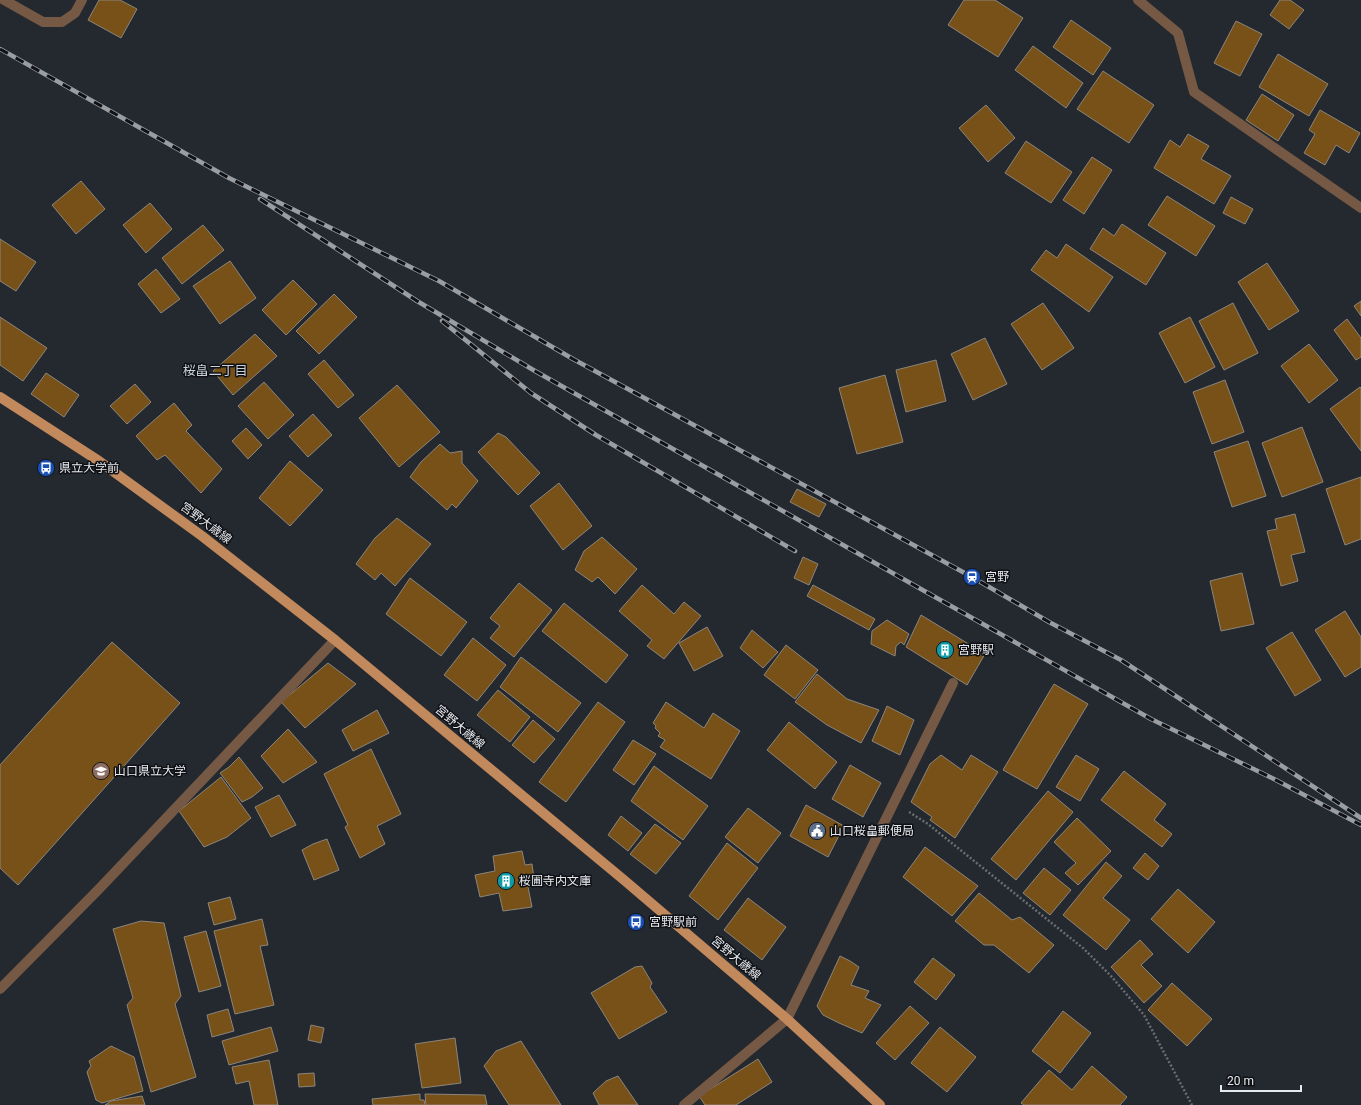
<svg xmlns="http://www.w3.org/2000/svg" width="1361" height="1105" viewBox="0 0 1361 1105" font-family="Roboto,'Noto Sans JP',sans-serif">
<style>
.building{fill:#775118;stroke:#8c857c}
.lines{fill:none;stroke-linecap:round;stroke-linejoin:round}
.path{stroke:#686d73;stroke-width:2.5;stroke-dasharray:2 2;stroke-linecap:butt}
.minor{stroke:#765944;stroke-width:10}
.major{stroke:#c2895c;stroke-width:10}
.rail-casing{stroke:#9a9ea3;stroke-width:4.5}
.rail{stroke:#0f1115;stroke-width:3;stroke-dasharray:9;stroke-linecap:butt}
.labels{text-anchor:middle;stroke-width:3;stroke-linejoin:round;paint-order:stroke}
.poi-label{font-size:12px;fill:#e6e9ee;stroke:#0f1115;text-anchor:start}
.street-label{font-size:12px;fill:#e6e9ee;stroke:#0f1115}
.neighbourhood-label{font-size:13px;fill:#cbd1db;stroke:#0f1115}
</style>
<rect width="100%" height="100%" fill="#242930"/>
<g class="building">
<polygon points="99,0 120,0 137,9 121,38 88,20"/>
<polygon points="964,0 995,0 1023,18 998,57 948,25"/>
<polygon points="1280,0 1290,0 1304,10 1289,29 1270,15"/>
<polygon points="1071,20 1111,48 1093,75 1053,47"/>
<polygon points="1236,21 1262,34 1240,76 1214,63"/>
<polygon points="1033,46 1083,83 1066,108 1015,70"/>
<polygon points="1278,54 1328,84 1309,116 1259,87"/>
<polygon points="1103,71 1154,105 1129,143 1077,109"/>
<polygon points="1262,94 1294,115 1278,141 1246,120"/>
<polygon points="986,105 1015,138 988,162 959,128"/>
<polygon points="1320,110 1360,133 1349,153 1336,145 1325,165 1304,153 1315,134 1309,130"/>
<polygon points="1188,134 1209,146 1201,159 1231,176 1214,204 1154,168 1170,140 1180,147"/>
<polygon points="1026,141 1072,172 1051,203 1005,173"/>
<polygon points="1092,157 1112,170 1084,214 1063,200"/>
<polygon points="81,181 105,209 76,234 52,205"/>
<polygon points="1167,196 1215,226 1196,256 1148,225"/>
<polygon points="1231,197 1253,209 1245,224 1223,213"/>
<polygon points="150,203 172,229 146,253 123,225"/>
<polygon points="1122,224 1166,253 1146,285 1090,249 1103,228 1114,236"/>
<polygon points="203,225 224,250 182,284 162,258"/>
<polygon points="0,239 36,262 16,291 0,281"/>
<polygon points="1066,244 1113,277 1089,312 1031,270 1046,250 1057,258"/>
<polygon points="230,261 256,298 220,324 193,286"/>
<polygon points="1267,263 1299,311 1269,330 1238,282"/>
<polygon points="156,269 180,299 161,313 138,284"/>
<polygon points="293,280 317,304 286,335 262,310"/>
<polygon points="334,294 357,317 319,354 296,331"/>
<polygon points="1361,301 1361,316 1354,306"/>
<polygon points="1043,303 1074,348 1042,370 1011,324"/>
<polygon points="1233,303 1258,353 1224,370 1199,321"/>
<polygon points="0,317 47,348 23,381 0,365"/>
<polygon points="1190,317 1215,367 1185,383 1159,333"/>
<polygon points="1347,319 1361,338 1361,357 1356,360 1334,330"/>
<polygon points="255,334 277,356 233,395 213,371"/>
<polygon points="985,338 1007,384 973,400 951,354"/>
<polygon points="1309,344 1338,380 1309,403 1281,366"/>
<polygon points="324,360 354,395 338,408 308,374"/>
<polygon points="936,360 946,401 906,412 896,370"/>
<polygon points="46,373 79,395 64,417 31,394"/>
<polygon points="885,375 903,442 857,454 839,388"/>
<polygon points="1225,380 1244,432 1212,444 1193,392"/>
<polygon points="264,382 294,415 268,439 238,406"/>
<polygon points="135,384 151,402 127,424 110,406"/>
<polygon points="397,385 440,432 399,467 359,418"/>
<polygon points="1360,387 1361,388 1361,451 1330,409"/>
<polygon points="174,403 192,425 186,431 222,469 201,493 165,455 157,460 136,436"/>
<polygon points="313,414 332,435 308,457 289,436"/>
<polygon points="1302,427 1323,482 1282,497 1262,443"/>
<polygon points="246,428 262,445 248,459 232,441"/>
<polygon points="498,433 506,437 540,473 518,495 478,452"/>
<polygon points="1248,441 1266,496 1232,507 1214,452"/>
<polygon points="440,444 450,453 462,451 462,463 478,481 456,508 452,504 447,510 410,477 421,462"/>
<polygon points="290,461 323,490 290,526 259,498"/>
<polygon points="1361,477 1361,539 1345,545 1326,489"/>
<polygon points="559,483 592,526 563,550 530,506"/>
<polygon points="797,489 826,504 819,517 790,502"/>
<polygon points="1295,514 1305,552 1291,555 1298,581 1281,586 1267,531 1277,529 1275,519"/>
<polygon points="397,518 431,544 395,586 381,573 375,580 356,564 375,538"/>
<polygon points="602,537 637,569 615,594 598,577 592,582 575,570 584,551"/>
<polygon points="803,557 818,564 809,585 794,578"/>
<polygon points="1242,573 1254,624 1221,631 1210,581"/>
<polygon points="410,578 467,622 441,656 386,614"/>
<polygon points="519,583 552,610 514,657 490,638 500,626 490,618"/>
<polygon points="642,585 674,614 684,602 701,616 664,659 647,646 652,640 619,611"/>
<polygon points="813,585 875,619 869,630 807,596"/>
<polygon points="564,603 628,655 606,683 542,631"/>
<polygon points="1345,611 1361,637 1361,667 1345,677 1315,630"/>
<polygon points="921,615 985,654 967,685 906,647"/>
<polygon points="887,620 909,634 904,645 901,642 896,646 895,656 871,644 872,631"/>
<polygon points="707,627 723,656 694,671 679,643"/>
<polygon points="752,630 778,652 763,668 740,648"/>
<polygon points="1292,632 1321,680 1295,696 1266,648"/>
<polygon points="473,638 506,665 477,701 444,675"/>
<polygon points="112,642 180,703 18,885 0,868 0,765"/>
<polygon points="786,645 818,670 795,699 764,675"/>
<polygon points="521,657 581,703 558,732 500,687"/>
<polygon points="328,663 356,684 305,728 281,702"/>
<polygon points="817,674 847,699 879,710 861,743 827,725 795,702"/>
<polygon points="1054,684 1088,704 1037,789 1003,770"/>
<polygon points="498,690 530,717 510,742 477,715"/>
<polygon points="598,702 625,722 566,802 539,782"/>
<polygon points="666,702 704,728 713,713 740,731 711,779 660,747 665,740 658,736 660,733 655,728 656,726 653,723"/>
<polygon points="887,706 914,720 900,755 872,741"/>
<polygon points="377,710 389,733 353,751 342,730"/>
<polygon points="533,720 555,739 534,763 512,745"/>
<polygon points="789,722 837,762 815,789 767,750"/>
<polygon points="288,729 317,762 283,783 261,756"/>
<polygon points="633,740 656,754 634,785 613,770"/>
<polygon points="371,749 401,814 377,826 385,844 360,858 345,827 348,825 324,774"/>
<polygon points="941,755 962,770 971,755 998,772 955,838 930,820 932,817 911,802 930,764"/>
<polygon points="1076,755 1099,769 1080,801 1056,787"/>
<polygon points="239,757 263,788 252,797 242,802 220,773 229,767"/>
<polygon points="850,765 881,783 863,817 832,799"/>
<polygon points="654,766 708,806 683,840 631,801"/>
<polygon points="1124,771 1166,804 1154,820 1172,834 1162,847 1101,800"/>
<polygon points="221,777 251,818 227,837 204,847 179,811"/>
<polygon points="1048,791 1073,812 1016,880 991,859"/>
<polygon points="279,795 296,825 271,837 255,807"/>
<polygon points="806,805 844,826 828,857 790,836"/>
<polygon points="748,808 781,833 758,863 725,837"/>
<polygon points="621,816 642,833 628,851 608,835"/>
<polygon points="1077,818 1111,851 1078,885 1065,873 1076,863 1054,842"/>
<polygon points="655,824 681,843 656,874 630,854"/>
<polygon points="327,839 339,870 314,880 302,850 313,844"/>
<polygon points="727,843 758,868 718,920 689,896"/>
<polygon points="925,847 978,886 952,916 903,877"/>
<polygon points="522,851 525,865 532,864 535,886 528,887 532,907 503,911 499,893 480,897 475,875 495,871 493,856"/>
<polygon points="1145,853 1159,866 1148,880 1133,868"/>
<polygon points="1106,862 1122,876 1103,898 1130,920 1106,950 1063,915"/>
<polygon points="1044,868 1071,890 1050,915 1023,893"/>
<polygon points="1178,889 1215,922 1188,953 1151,919"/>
<polygon points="979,893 1012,920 1020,917 1054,945 1029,973 994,945 984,945 955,921"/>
<polygon points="230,897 236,919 214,925 208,903"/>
<polygon points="748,898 786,927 762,960 724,930"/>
<polygon points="262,919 268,945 260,946 274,1005 235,1014 214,931"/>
<polygon points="141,921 164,923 181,996 175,1004 196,1077 151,1092 127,1005 133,998 113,929"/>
<polygon points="206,931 221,986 199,992 184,937"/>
<polygon points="1140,940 1153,954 1141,965 1162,986 1144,1003 1111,967"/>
<polygon points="840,956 850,961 859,967 851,985 869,991 865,998 881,1005 862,1033 839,1023 823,1015 817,1006"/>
<polygon points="933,958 955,975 936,1000 914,982"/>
<polygon points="642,966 652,983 650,987 667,1012 619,1039 591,993 635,967"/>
<polygon points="1172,983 1212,1019 1187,1046 1148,1010"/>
<polygon points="910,1006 929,1023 895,1060 876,1043"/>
<polygon points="228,1009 234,1031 212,1037 207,1015"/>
<polygon points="1063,1011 1091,1033 1060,1073 1032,1051"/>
<polygon points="311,1025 324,1028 321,1043 308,1040"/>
<polygon points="271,1027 278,1051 229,1065 222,1041"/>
<polygon points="940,1027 976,1057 947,1092 911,1063"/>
<polygon points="455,1038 461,1083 422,1088 415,1044"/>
<polygon points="521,1041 561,1105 509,1105 484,1066 496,1051"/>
<polygon points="111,1046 134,1057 143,1091 102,1103 96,1100 87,1072 91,1066 89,1061"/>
<polygon points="758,1059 772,1082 736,1105 705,1105 699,1096"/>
<polygon points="269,1060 278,1105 254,1105 249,1081 236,1084 232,1067"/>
<polygon points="1092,1066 1127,1097 1120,1105 1024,1105 1021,1103 1049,1070 1072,1090"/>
<polygon points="314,1073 315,1086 299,1087 298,1074"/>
<polygon points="618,1076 638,1105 599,1105 593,1093 606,1081"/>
<polygon points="420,1094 420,1100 424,1100 425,1105 373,1105 372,1099"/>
<polygon points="425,1094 485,1095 487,1105 426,1105"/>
<polygon points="142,1096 145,1105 105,1105 111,1101"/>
</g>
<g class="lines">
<polyline class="path" points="909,812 928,824 1083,948 1112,977 1144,1015 1192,1105"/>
<g class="minor">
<polyline points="4,0 43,22 62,22 75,13 82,0"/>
<polyline points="1138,0 1178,33 1194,92 1361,208"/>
<polyline points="0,989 99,889 335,640"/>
<polyline points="684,1105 787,1019 953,683"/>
</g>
<polyline class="major" points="0,397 99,461 202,536 335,640 624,880 787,1019 880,1105"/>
<defs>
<g id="rail">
<polyline points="0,49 229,178 439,281 573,359 972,577 1049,622 1121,660 1361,818"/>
<polyline points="260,199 417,301 535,371 1151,719 1274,779 1361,825"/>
<polyline points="442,321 531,393 596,435 795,551"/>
</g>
</defs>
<use href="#rail" class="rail-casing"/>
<use href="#rail" class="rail"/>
</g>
<defs>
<symbol id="bus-disc" viewBox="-11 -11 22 22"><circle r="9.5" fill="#1a4fb4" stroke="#0f1115"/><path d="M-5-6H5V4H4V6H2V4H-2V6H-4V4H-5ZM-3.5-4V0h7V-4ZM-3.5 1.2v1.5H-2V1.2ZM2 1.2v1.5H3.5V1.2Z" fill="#fff"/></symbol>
<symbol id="station-disc" viewBox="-11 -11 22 22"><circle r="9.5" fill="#1a4fb4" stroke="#0f1115"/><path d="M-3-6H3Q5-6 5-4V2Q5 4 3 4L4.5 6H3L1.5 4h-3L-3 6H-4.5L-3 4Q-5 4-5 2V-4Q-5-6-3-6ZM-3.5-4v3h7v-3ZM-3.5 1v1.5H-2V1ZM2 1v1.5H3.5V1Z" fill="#fff"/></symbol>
<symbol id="building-disc" viewBox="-11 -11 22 22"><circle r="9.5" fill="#0f9aa8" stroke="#0f1115"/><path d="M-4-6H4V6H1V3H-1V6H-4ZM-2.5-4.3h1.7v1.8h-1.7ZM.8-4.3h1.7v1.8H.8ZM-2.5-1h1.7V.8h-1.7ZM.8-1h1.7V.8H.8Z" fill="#fff"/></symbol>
<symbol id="university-disc" viewBox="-11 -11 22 22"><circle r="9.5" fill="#8d6e63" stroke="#0f1115"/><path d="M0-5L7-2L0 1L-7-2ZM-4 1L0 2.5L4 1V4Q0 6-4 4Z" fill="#fff"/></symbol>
<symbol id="civic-disc" viewBox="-11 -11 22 22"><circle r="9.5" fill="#5c6f8a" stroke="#0f1115"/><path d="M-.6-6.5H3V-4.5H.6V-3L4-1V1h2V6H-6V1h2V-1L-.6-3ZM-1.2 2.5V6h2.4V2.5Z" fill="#fff"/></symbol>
</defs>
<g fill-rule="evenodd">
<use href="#bus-disc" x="36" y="458" width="20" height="20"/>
<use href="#station-disc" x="962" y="567" width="20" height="20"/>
<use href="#building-disc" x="935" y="640" width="20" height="20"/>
<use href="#university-disc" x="91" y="761" width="20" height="20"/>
<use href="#civic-disc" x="807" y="821" width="20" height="20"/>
<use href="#building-disc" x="496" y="871" width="20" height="20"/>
<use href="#bus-disc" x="626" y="912" width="20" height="20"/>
</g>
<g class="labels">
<g class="poi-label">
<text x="59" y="472">県立大学前</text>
<text x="985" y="581">宮野</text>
<text x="958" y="654">宮野駅</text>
<text x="114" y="775">山口県立大学</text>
<text x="830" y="835">山口桜畠郵便局</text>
<text x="519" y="885">桜圃寺内文庫</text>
<text x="649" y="926">宮野駅前</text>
</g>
<g class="street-label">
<text transform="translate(206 523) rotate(37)" y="4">宮野大歳線</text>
<text transform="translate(460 727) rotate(40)" y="4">宮野大歳線</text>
<text transform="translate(736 958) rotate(40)" y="4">宮野大歳線</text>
</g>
<g class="neighbourhood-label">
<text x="215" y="375">桜畠二丁目</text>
</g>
</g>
<path d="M1221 1085v6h80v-6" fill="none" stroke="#e6e9ee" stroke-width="2"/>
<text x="1227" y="1085" font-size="12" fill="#e6e9ee" stroke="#0f1115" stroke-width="3" paint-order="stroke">20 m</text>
</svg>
